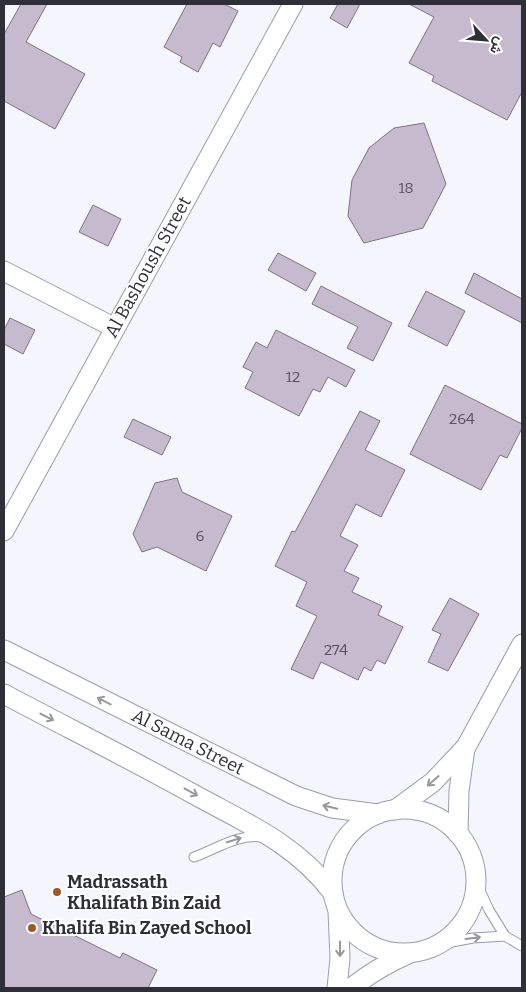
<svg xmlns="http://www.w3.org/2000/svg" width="526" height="992" viewBox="0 0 526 992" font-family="Bitter,Vazirmatn,serif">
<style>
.building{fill:#c6bace;stroke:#7e7386}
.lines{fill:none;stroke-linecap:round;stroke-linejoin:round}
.service-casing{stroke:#9b9bb0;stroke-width:11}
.minor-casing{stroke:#9b9bb0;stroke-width:21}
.service{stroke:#fff;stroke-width:9}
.minor{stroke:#fff;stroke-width:19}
.oneway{stroke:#97979c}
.poi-dot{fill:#9c5a27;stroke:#fff;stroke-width:2}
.labels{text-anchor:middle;stroke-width:4;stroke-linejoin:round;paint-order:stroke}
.number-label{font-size:15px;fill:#55525e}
.street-label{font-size:18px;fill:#2f2f38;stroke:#fff}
.poi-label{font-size:18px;font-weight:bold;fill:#2f2f38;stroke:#fff;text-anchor:start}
</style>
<rect width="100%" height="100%" fill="#f5f5fe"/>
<g class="building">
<polygon points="21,4 47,4 26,42 85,74 55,129 4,101 4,34"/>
<polygon points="187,4 224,4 238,11 220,47 213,43 198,72 180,62 182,57 164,47"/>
<polygon points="338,4 360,4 347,28 330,18"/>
<polygon points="409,4 522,4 522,92 507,120 432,81 434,76 409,63 434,17"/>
<polygon points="424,123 446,184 423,228 364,243 348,216 352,180 369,148 394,128"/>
<polygon points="93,205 121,219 108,246 79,232"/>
<polygon points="278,253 316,273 306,291 268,270"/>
<polygon points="474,273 522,299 522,323 465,293"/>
<polygon points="321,286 392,323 373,361 347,348 358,327 312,304"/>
<polygon points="426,291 465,311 447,346 408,326"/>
<polygon points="10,318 35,330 23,354 4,344 4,330"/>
<polygon points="276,330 355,370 346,387 328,377 320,392 313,389 299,416 245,388 253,372 243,367 256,342 267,348"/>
<polygon points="445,385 522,424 522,428 507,458 500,455 481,490 410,454"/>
<polygon points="360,411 380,421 365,450 405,470 381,517 356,504 340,536 358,545 344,571 359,578 352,592 382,606 378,615 403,627 385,664 377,660 371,671 364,667 358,680 321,662 313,679 291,669 317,616 296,606 307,582 275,566 292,531 295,532"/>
<polygon points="133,419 171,437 162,455 124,437"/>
<polygon points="177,478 182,492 232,516 206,571 157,547 142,552 133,534 155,483"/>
<polygon points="450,598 479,614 448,671 428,662 441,634 432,630"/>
<polygon points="22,890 31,914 120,958 123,953 157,970 148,988 4,988 4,897"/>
</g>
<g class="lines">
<defs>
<g id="service">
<path d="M 194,857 C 217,849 236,834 262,837"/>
<polyline points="476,882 489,910 505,936 522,946"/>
<polyline points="441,944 473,938 505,936"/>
</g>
<g id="minor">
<polyline points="4,271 115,328"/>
<polyline points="4,531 293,4"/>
<polyline points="4,650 296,796 332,808 378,814"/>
<path d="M 4,694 C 68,728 132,760 195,795 C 248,824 296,844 333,893"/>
<circle cx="404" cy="881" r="72"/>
<polyline points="395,810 433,782 466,747 522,644"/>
<polyline points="458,834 459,791 465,748"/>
<polyline points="337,988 340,958 338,911"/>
<path d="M 351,988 C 369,974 387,963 408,954"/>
</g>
</defs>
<use href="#service" class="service-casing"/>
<use href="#minor" class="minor-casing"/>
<use href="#service" class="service"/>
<use href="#minor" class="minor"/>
</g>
<defs><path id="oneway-shaft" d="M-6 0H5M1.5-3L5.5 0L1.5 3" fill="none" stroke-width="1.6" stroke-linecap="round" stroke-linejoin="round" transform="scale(1.25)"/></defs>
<g class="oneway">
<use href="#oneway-shaft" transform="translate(104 701) rotate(-153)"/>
<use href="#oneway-shaft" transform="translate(47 717) rotate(27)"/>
<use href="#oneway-shaft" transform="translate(433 781) rotate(139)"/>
<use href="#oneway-shaft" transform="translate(191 792) rotate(29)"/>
<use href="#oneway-shaft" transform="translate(330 807) rotate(-167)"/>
<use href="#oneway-shaft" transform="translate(234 840) rotate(-17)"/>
<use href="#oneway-shaft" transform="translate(473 938) rotate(-7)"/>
<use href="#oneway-shaft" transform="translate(340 949) rotate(90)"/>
</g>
<g class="poi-dot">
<circle cx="57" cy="892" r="5"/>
<circle cx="32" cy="928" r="5"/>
</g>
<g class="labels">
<g class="number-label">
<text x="406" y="193">18</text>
<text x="293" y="382">12</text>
<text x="462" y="424">264</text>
<text x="200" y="541">6</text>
<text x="336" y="655">274</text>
</g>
<g class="street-label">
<text transform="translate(148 267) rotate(-61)" y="6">Al Bashoush Street</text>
<text transform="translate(188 742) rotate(27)" y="6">Al Sama Street</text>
</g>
<g class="poi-label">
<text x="67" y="888">Madrassath<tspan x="67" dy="21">Khalifath Bin Zaid</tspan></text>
<text x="42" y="934">Khalifa Bin Zayed School</text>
</g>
</g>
<rect width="526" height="992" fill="none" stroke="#2f2f38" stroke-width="10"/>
<g transform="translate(486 40) rotate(116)" stroke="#ffffff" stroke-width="4" paint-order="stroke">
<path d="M0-4L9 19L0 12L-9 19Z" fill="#2f2f38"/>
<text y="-8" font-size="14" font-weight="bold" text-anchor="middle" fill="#2f2f38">ش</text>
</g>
</svg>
